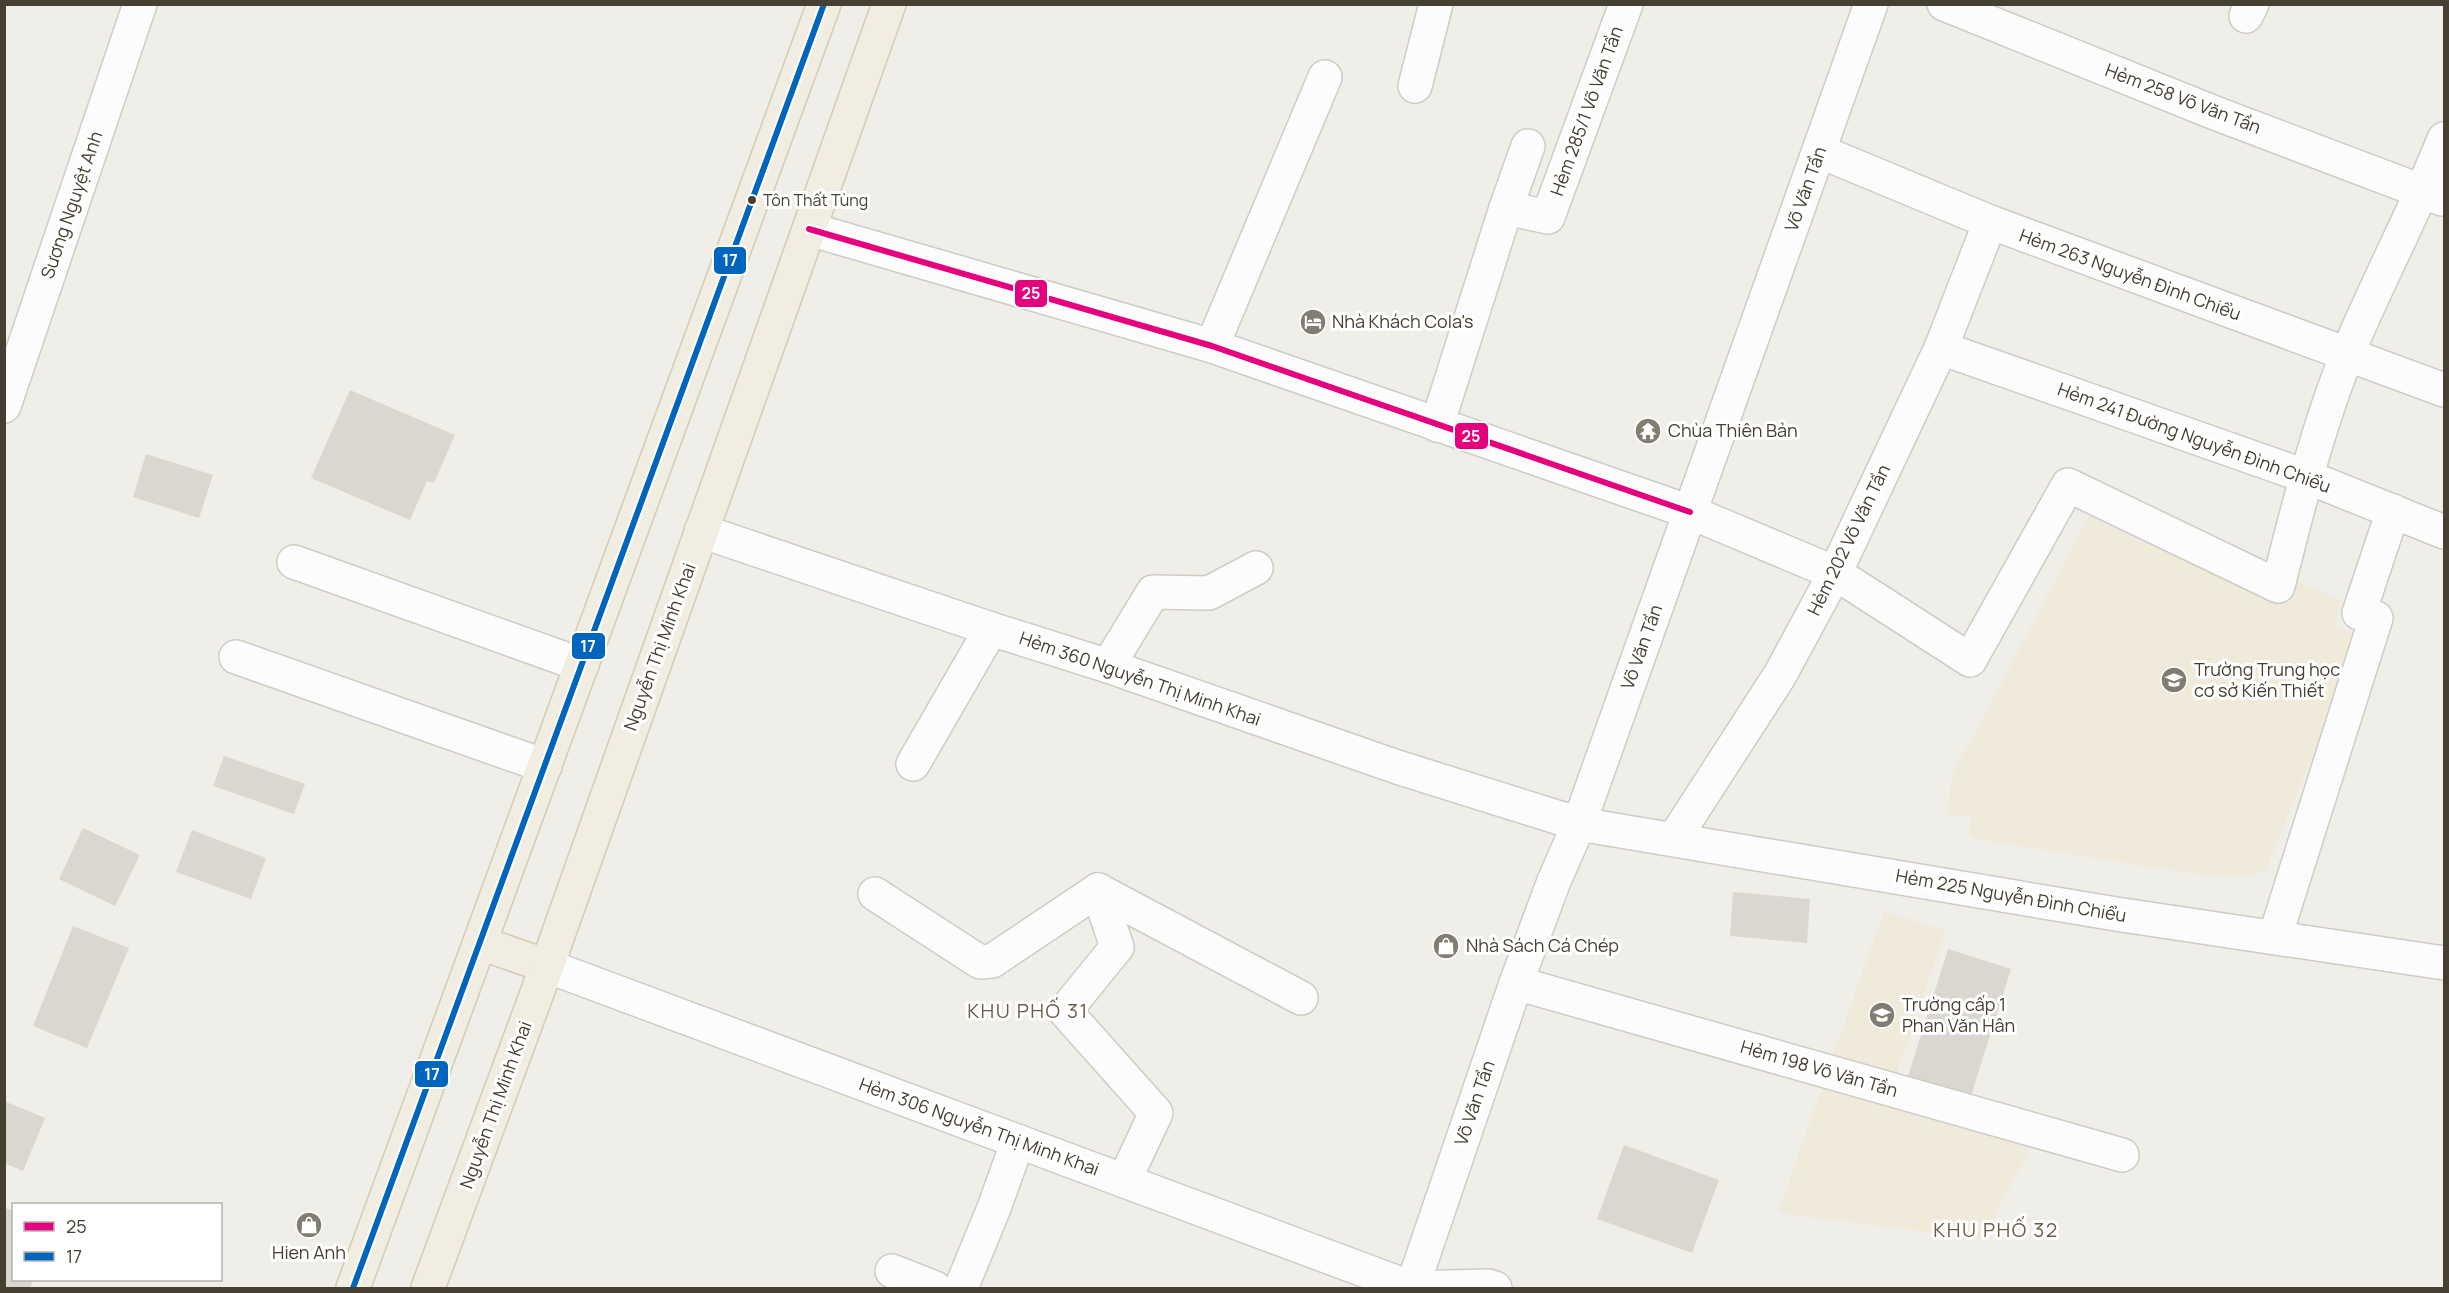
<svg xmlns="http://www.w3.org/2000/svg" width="2449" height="1293" viewBox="0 0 2449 1293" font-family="Manrope,sans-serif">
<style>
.education{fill:#efead9}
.building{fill:#d9d7d0}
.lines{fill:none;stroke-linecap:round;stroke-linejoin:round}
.minor-casing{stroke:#ceccc5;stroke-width:36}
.major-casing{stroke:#d4cbb3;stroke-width:36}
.minor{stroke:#fdfcfc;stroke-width:33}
.major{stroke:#f1ede2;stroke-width:33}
.bus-1-casing{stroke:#fff;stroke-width:10}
.bus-2-casing{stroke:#fff;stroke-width:10}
.bus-1{stroke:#e5007d;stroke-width:6}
.bus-2{stroke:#0065bd;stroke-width:6}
.bus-dot{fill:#464033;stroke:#fff;stroke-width:2}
.labels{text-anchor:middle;stroke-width:6;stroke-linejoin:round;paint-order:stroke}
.bus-label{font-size:16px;fill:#464033;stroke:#fff;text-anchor:start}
.street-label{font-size:18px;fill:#464033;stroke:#fff}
.poi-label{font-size:18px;fill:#464033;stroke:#fff;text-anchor:start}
.neighbourhood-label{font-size:20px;letter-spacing:1.5px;fill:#6a5e49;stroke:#fff}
.line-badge{stroke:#fff;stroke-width:2}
.badge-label{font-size:16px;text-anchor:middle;font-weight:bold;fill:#fff}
</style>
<rect width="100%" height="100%" fill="#f0eee8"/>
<g class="education">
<polygon points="2098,499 2341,600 2334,626 2363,635 2266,869 2246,877 2217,877 2170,870 1969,838 1971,815 1947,816 1953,771 1979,726"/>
<polygon points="1884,911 1946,931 1887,1100 2035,1141 1981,1239 1778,1213"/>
</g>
<g class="building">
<polygon points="350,390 455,435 434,483 427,481 410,520 311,478"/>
<polygon points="146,454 213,475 199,518 133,497"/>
<polygon points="224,756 305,784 294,814 213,786"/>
<polygon points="83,828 140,855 115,906 59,879"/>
<polygon points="192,830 266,858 251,899 176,872"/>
<polygon points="1733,892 1810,899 1807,943 1730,936"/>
<polygon points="73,926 129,948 87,1048 33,1026"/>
<polygon points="1948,949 2011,969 1969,1102 1906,1083"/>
<polygon points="4,1101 45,1118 23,1171 4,1163"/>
<polygon points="1624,1145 1719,1180 1692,1253 1597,1219"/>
<polygon points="5,1208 14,1211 14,1280 33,1280 30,1288 5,1288"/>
</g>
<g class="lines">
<defs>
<g id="minor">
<polyline points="1944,4 2215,113 2442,199"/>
<polyline points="2246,16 2252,4"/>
<polyline points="1415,86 1436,4"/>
<polyline points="1819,151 1990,222 2444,390"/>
<polyline points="1506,208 1548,217 1626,4"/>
<path d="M 809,229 L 1212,346 L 1690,512 L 1835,573 L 1970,660 L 2068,485 L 2278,586 C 2298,508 2317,429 2347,355 C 2377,282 2415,212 2444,139"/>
<polyline points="1212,346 1325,77"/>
<polyline points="1941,348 2305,476 2444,532"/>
<polyline points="4,406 140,4"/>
<polyline points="1437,425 1506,208 1528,146"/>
<polyline points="701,531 991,629 1108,666 1397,767 1579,824 2116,914 2444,963"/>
<polyline points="294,562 582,665"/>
<polyline points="236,657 545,766"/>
<polyline points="1108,666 1153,592 1209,593 1256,568"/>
<polyline points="913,764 991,629"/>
<polyline points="1674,839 1780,675 1835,573 1941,348 1990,222"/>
<polyline points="1098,890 1117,947 1065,1011 1156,1113 1124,1181"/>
<polyline points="1098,890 1301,998"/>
<polyline points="875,894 980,962 992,961 1098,890"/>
<polyline points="2275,937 2376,618 2359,613 2393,511"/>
<polyline points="547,966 1412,1288 1488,1286 1495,1288"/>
<polyline points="1516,983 2122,1155"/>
<polyline points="892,1271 935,1288"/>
<polyline points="961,1288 994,1208 1018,1141"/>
<polyline points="1412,1288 1516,983 1554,881 1579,824 1871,4"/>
</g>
<g id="major">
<polyline points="480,943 547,966"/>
<polyline points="353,1288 824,4"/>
<polyline points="428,1288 547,966 889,4"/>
</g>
</defs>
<use href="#minor" class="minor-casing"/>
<use href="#major" class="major-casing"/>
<use href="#minor" class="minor"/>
<use href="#major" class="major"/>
<defs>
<polyline id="bus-1" points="809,229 1212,346 1690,512"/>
<polyline id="bus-2" points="353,1288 824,4"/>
</defs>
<use href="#bus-1" class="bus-1-casing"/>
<use href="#bus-2" class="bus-2-casing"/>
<use href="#bus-1" class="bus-1"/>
<use href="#bus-2" class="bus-2"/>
</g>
<defs>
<symbol id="hotel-disc" viewBox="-11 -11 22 22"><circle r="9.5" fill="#827d72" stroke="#fff"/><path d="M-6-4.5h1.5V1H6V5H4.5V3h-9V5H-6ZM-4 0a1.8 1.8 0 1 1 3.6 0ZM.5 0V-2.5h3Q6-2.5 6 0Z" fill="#fff"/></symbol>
<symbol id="temple-disc" viewBox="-11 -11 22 22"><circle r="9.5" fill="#827d72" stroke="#fff"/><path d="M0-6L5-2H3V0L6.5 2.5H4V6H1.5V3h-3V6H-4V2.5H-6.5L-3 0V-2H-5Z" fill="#fff"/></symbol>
<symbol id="school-disc" viewBox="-11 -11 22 22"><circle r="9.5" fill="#827d72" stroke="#fff"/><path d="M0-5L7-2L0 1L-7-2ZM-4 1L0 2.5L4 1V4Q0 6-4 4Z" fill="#fff"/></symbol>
<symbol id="shop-disc" viewBox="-11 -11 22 22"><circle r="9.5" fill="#827d72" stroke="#fff"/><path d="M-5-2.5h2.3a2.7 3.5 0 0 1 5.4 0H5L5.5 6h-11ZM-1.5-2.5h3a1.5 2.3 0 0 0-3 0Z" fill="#fff"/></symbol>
</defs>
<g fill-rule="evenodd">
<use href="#hotel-disc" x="1298" y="307" width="30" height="30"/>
<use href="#temple-disc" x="1633" y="416" width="30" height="30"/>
<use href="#school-disc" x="2159" y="665" width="30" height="30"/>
<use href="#shop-disc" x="1431" y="931" width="30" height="30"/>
<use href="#school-disc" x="1867" y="1000" width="30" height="30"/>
<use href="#shop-disc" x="294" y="1210" width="30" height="30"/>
</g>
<circle class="bus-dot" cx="752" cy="200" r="5"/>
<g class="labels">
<g class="bus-label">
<text x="763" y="206">Tôn Thất Tùng</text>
</g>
<g class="street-label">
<text transform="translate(2183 99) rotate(21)" y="6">Hẻm 258 Võ Văn Tần</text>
<text transform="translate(1587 111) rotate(-70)" y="6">Hẻm 285/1 Võ Văn Tần</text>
<text transform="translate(1806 189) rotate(-70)" y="6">Võ Văn Tần</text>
<text transform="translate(72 205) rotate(-71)" y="6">Sương Nguyệt Anh</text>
<text transform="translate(2130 275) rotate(20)" y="6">Hẻm 263 Nguyễn Ðình Chiểu</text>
<text transform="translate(2194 438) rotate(20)" y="6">Hẻm 241 Đường Nguyễn Đình Chiểu</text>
<text transform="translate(1849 540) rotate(-64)" y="6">Hẻm 202 Võ Văn Tần</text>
<text transform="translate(660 647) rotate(-70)" y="6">Nguyễn Thị Minh Khai</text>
<text transform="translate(1642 647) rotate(-70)" y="6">Võ Văn Tần</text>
<text transform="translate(1140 679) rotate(19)" y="6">Hẻm 360 Nguyễn Thị Minh Khai</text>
<text transform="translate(2011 896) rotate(10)" y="6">Hẻm 225 Nguyễn Ðình Chiểu</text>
<text transform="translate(1819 1069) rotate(16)" y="6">Hẻm 198 Võ Văn Tần</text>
<text transform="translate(1475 1103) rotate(-71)" y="6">Võ Văn Tần</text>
<text transform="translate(496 1105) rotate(-70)" y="6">Nguyễn Thị Minh Khai</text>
<text transform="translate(979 1127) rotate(20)" y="6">Hẻm 306 Nguyễn Thị Minh Khai</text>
</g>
<g class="poi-label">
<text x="1332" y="328">Nhà Khách Cola's</text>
<text x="1668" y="437">Chùa Thiên Bản</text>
<text x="2194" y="676">Trường Trung học<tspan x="2194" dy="21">cơ sở Kiến Thiết</tspan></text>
<text x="1466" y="952">Nhà Sách Cá Chép</text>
<text x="1902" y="1011">Trường cấp 1<tspan x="1902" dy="21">Phan Văn Hân</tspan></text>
<text x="309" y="1259" text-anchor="middle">Hien Anh</text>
</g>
<g class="neighbourhood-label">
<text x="1028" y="1018">KHU PHỐ 31</text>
<text x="1996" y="1237">KHU PHỐ 32</text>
</g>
</g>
<g class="line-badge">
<rect x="713" y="246" width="34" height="29" rx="6" fill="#0065bd"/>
<rect x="1014" y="279" width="34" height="29" rx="6" fill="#e5007d"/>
<rect x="1454" y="422" width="35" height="28" rx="6" fill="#e5007d"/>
<rect x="571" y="632" width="35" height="28" rx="6" fill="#0065bd"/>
<rect x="414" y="1060" width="35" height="28" rx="6" fill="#0065bd"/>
</g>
<g class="badge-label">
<text x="730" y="266">17</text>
<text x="1031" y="299">25</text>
<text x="1471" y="442">25</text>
<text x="588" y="652">17</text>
<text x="432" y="1080">17</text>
</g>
<rect width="2449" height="1293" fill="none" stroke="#464033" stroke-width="12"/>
<rect x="12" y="1203" width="210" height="78" fill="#ffffff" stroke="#b5b3ad" stroke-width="1.5"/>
<rect x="24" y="1222" width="30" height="9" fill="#e5007d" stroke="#b5b3ad" stroke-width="1.5"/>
<text x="66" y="1233" font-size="18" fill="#464033">25</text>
<rect x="24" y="1252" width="30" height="9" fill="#0065bd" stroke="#b5b3ad" stroke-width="1.5"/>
<text x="66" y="1263" font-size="18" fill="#464033">17</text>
</svg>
